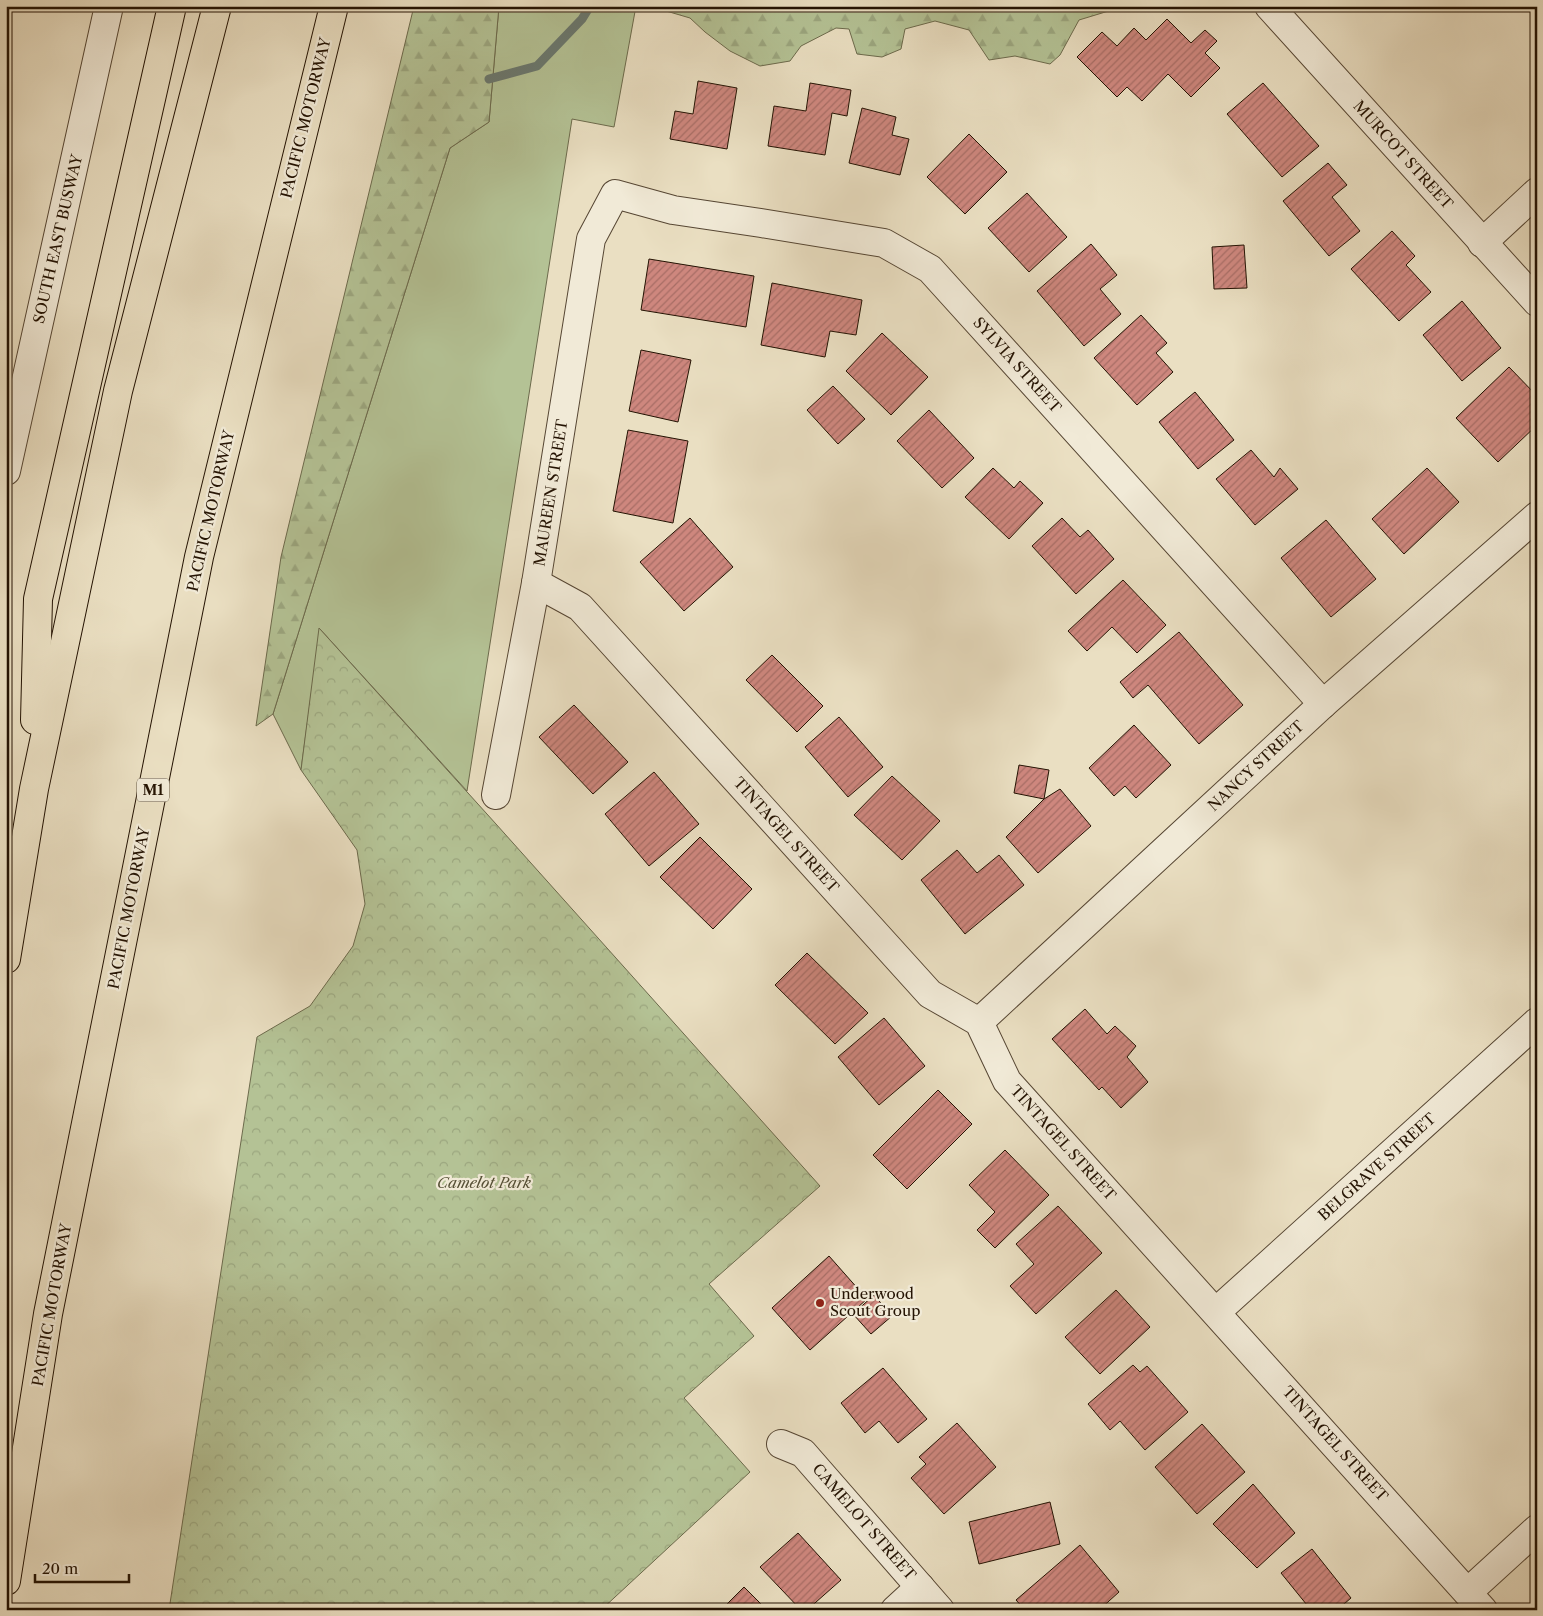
<svg xmlns="http://www.w3.org/2000/svg" width="1543" height="1616" viewBox="0 0 1543 1616" font-family="'Libre Caslon Text',serif">
<style>
.grass{fill:#b4c295;stroke:#6c6a4c}
.forest{fill:url(#forest-firs);stroke:#6c6a4c}
.park{fill:url(#park-crowns);stroke:#6c6a4c}
.lines{fill:none;stroke-linecap:round;stroke-linejoin:round}
.stream{stroke:#6a786f;stroke-width:9}
.building{fill:url(#building-hatch);stroke:#241303}
.minor-casing{stroke:#564633;stroke-width:30}
.highway-casing{stroke:#241303;stroke-width:30}
.minor{stroke:#f1ead7;stroke-width:28}
.highway{stroke:#eadfc2;stroke-width:28}
.poi-dot{fill:#8f2418;stroke:#f1ead7;stroke-width:2}
.labels{text-anchor:middle;stroke-width:4.5;stroke-linejoin:round;paint-order:stroke}
.shield{fill:#f1ead7;stroke:#625443;stroke-width:1}
.shield-label{font-size:14px;font-weight:bold;fill:#241303}
.street-label{font-size:15px;fill:#241303;stroke:#f1ead7}
.park-label{font-size:15px;font-style:italic;fill:#565036;stroke:#f1ead7}
.poi-label{font-size:15px;fill:#241303;stroke:#f1ead7;text-anchor:start}
</style>
<defs>
<pattern id="forest-firs" width="22" height="20" patternUnits="userSpaceOnUse" patternTransform="scale(1.25)"><rect width="22" height="20" fill="#b4c295"/><path d="M5 1l3.5 6h-7zM16 11l3.5 6h-7z" fill="#9ba67f"/></pattern>
<pattern id="park-crowns" width="20" height="18" patternUnits="userSpaceOnUse" patternTransform="scale(1.25)"><rect width="20" height="18" fill="#b4c295"/><path d="M2 6a3 3 0 1 1 6 0M12 15a3 3 0 1 1 6 0" fill="none" stroke="#9ba67f"/></pattern>
<pattern id="building-hatch" width="6" height="6" patternUnits="userSpaceOnUse" patternTransform="scale(1.25)"><rect width="6" height="6" fill="#ce877e"/><path d="M-1 1l2-2M0 6l6-6M5 7l2-2" fill="none" stroke="#a76d65"/></pattern>
</defs>
<rect width="100%" height="100%" fill="#eadfc2"/>
<filter id="stains"><feTurbulence type="fractalNoise" baseFrequency=".004" numOctaves="4"/><feColorMatrix values="0 0 0 0 .2 0 0 0 0 .09 0 0 0 0 .02 0 0 0 .5 -.17"/></filter>
<radialGradient id="worn" r=".72"><stop offset=".6" stop-color="#630" stop-opacity="0"/><stop offset="1" stop-color="#630" stop-opacity=".3"/></radialGradient>
<polygon class="grass" points="499,6 636,6 614,127 572,119 467,791 320,629 301,770 273,714 450,148 489,122"/>
<g class="forest">
<polygon points="414,6 499,6 489,122 450,148 273,714 256,726 281,557"/>
<polygon points="657,6 1125,6 1079,20 1060,55 1050,64 1015,56 989,60 969,30 935,21 905,29 901,49 882,57 857,54 849,29 836,28 801,46 790,61 760,66 730,51 705,32 690,18 656,8"/>
</g>
<polygon class="park" points="319,628 496,824 820,1186 709,1284 754,1336 684,1398 750,1472 601,1610 169,1610 257,1037 310,1006 353,946 365,904 357,850 301,770"/>
<g class="lines">
<polyline class="stream" points="489,79 537,66 582,19 590,6"/>
</g>
<g class="building">
<polygon points="1167,19 1191,43 1205,30 1217,41 1205,53 1220,68 1191,97 1168,74 1142,101 1127,87 1117,97 1077,57 1102,32 1117,46 1134,28 1146,40"/>
<polygon points="698,81 737,88 727,149 670,139 675,111 693,114"/>
<polygon points="810,83 851,90 847,116 832,113 825,155 768,146 774,106 806,111"/>
<polygon points="1263,83 1319,146 1282,177 1227,114"/>
<polygon points="862,108 896,117 892,135 909,139 900,175 849,163"/>
<polygon points="969,134 1007,172 965,214 927,177"/>
<polygon points="1328,163 1347,185 1332,197 1360,231 1329,256 1283,201"/>
<polygon points="1027,193 1067,237 1029,272 988,228"/>
<polygon points="1392,231 1415,256 1406,265 1431,292 1399,321 1351,269"/>
<polygon points="1091,244 1117,275 1100,289 1121,314 1084,346 1037,291"/>
<polygon points="1244,245 1247,288 1214,289 1212,247"/>
<polygon points="649,259 754,276 746,327 641,310"/>
<polygon points="772,283 862,300 856,335 830,331 825,357 761,345"/>
<polygon points="1462,301 1501,348 1462,381 1423,335"/>
<polygon points="1141,315 1167,343 1156,353 1173,372 1137,405 1094,358"/>
<polygon points="882,333 928,377 891,415 846,371"/>
<polygon points="641,350 691,360 678,422 629,411"/>
<polygon points="1509,367 1537,396 1537,425 1498,462 1456,418"/>
<polygon points="833,386 865,419 838,444 807,410"/>
<polygon points="1195,392 1234,440 1198,469 1159,422"/>
<polygon points="929,410 974,458 942,488 897,441"/>
<polygon points="628,430 688,441 673,523 613,511"/>
<polygon points="1251,450 1274,477 1280,468 1298,489 1255,525 1216,479"/>
<polygon points="993,468 1014,488 1020,481 1043,503 1009,539 965,497"/>
<polygon points="1427,468 1459,502 1404,554 1372,519"/>
<polygon points="690,518 733,567 684,611 640,562"/>
<polygon points="1062,518 1080,537 1088,530 1114,559 1076,594 1032,546"/>
<polygon points="1326,520 1376,579 1331,617 1281,558"/>
<polygon points="1123,580 1166,625 1137,653 1112,627 1087,651 1068,631"/>
<polygon points="1179,632 1243,705 1199,744 1148,685 1133,698 1120,682"/>
<polygon points="772,655 823,706 797,732 746,680"/>
<polygon points="574,705 628,762 593,794 539,737"/>
<polygon points="839,717 883,767 848,797 805,747"/>
<polygon points="1134,725 1171,765 1136,798 1125,786 1114,796 1089,768"/>
<polygon points="1019,765 1049,770 1044,799 1014,793"/>
<polygon points="654,772 699,824 649,866 605,814"/>
<polygon points="892,776 940,821 902,860 854,815"/>
<polygon points="1060,789 1091,826 1038,873 1006,837 1044,799"/>
<polygon points="700,837 752,889 713,929 660,877"/>
<polygon points="957,850 977,873 999,855 1024,885 965,934 921,880"/>
<polygon points="807,953 868,1013 835,1044 775,985"/>
<polygon points="1085,1009 1107,1034 1115,1026 1136,1046 1127,1057 1148,1082 1121,1108 1102,1087 1099,1090 1052,1039"/>
<polygon points="884,1018 925,1066 879,1105 838,1057"/>
<polygon points="938,1090 972,1124 907,1189 873,1155"/>
<polygon points="1005,1150 1049,1195 995,1248 977,1230 995,1212 969,1185"/>
<polygon points="1058,1206 1102,1253 1036,1314 1010,1286 1034,1264 1016,1244"/>
<polygon points="829,1256 867,1299 810,1350 772,1308"/>
<polygon points="1116,1290 1150,1327 1100,1374 1065,1337"/>
<polygon points="874,1295 892,1316 871,1334 853,1314"/>
<polygon points="1133,1365 1140,1372 1147,1366 1188,1412 1145,1450 1120,1421 1110,1430 1088,1404"/>
<polygon points="883,1368 927,1419 898,1443 879,1421 865,1433 841,1403"/>
<polygon points="957,1423 996,1467 944,1514 911,1478 926,1464 919,1457"/>
<polygon points="1202,1424 1245,1472 1197,1514 1155,1467"/>
<polygon points="1253,1484 1295,1533 1257,1568 1213,1524"/>
<polygon points="1050,1502 1060,1544 979,1564 969,1522"/>
<polygon points="798,1533 841,1580 807,1610 801,1610 760,1567"/>
<polygon points="1080,1545 1119,1592 1099,1610 1025,1610 1016,1600"/>
<polygon points="1312,1549 1351,1598 1337,1610 1311,1610 1281,1573"/>
<polygon points="744,1587 767,1610 721,1610"/>
</g>
<g class="lines">
<defs>
<g id="minor">
<polyline points="1269,6 1537,302"/>
<polyline points="1482,243 1537,192"/>
<polyline points="6,471 109,6"/>
<polyline points="536,583 580,607 930,994 979,1022 1007,1081 1483,1610"/>
<polyline points="496,795 536,583 591,239 615,194 673,210 761,223 884,243 930,269 1323,704"/>
<polyline points="979,1022 1323,704 1537,516"/>
<polyline points="1216,1312 1537,1022"/>
<polyline points="781,1444 803,1453 940,1610"/>
<polyline points="1468,1592 1537,1529"/>
<polyline points="895,1610 920,1587"/>
</g>
<g id="highway">
<polyline points="35,720 38,599 172,6"/>
<polyline points="6,959 34,789 118,391 217,6"/>
<polyline points="6,1581 48,1314 199,557 334,6"/>
</g>
</defs>
<use href="#minor" class="minor-casing"/>
<use href="#highway" class="highway-casing"/>
<use href="#minor" class="minor"/>
<use href="#highway" class="highway"/>
</g>
<circle class="poi-dot" cx="820" cy="1303" r="5"/>
<g class="labels">
<rect class="shield" x="137" y="778.5" width="32" height="23" rx="4"/>
<g class="shield-label">
<text x="153" y="795">M1</text>
</g>
<g class="street-label">
<text transform="translate(306 118) rotate(-76)" y="5">PACIFIC MOTORWAY</text>
<text transform="translate(1403 155) rotate(48)" y="5">MURCOT STREET</text>
<text transform="translate(58 239) rotate(-77)" y="5">SOUTH EAST BUSWAY</text>
<text transform="translate(1017 365) rotate(48)" y="5">SYLVIA STREET</text>
<text transform="translate(551 493) rotate(-81)" y="5">MAUREEN STREET</text>
<text transform="translate(211 511) rotate(-77)" y="5">PACIFIC MOTORWAY</text>
<text transform="translate(1256 766) rotate(-43)" y="5">NANCY STREET</text>
<text transform="translate(786 835) rotate(48)" y="5">TINTAGEL STREET</text>
<text transform="translate(129 908) rotate(-79)" y="5">PACIFIC MOTORWAY</text>
<text transform="translate(1063 1143) rotate(48)" y="5">TINTAGEL STREET</text>
<text transform="translate(1377 1167) rotate(-42)" y="5">BELGRAVE STREET</text>
<text transform="translate(52 1305) rotate(-80)" y="5">PACIFIC MOTORWAY</text>
<text transform="translate(1335 1444) rotate(48)" y="5">TINTAGEL STREET</text>
<text transform="translate(864 1522) rotate(49)" y="5">CAMELOT STREET</text>
</g>
<g class="park-label">
<text x="484" y="1188">Camelot Park</text>
</g>
<g class="poi-label">
<text x="830" y="1299">Underwood<tspan x="830" dy="17">Scout Group</tspan></text>
</g>
</g>
<rect width="1543" height="1616" fill="none" stroke="#eadfc2" stroke-width="25"/>
<rect x="8" y="8" width="1528" height="1601" fill="none" stroke="#241303" stroke-width="2.5"/>
<rect x="12" y="12" width="1518" height="1591" fill="none" stroke="#241303"/>
<path d="M35 1574v8h94v-8" fill="none" stroke="#241303" stroke-width="2.5"/>
<text x="42" y="1574" font-size="15" fill="#241303" stroke="#f1ead7" stroke-width="4" paint-order="stroke">20 m</text>
<rect width="100%" height="100%" filter="url(#stains)"/>
<rect width="100%" height="100%" fill="url(#worn)"/>
</svg>
